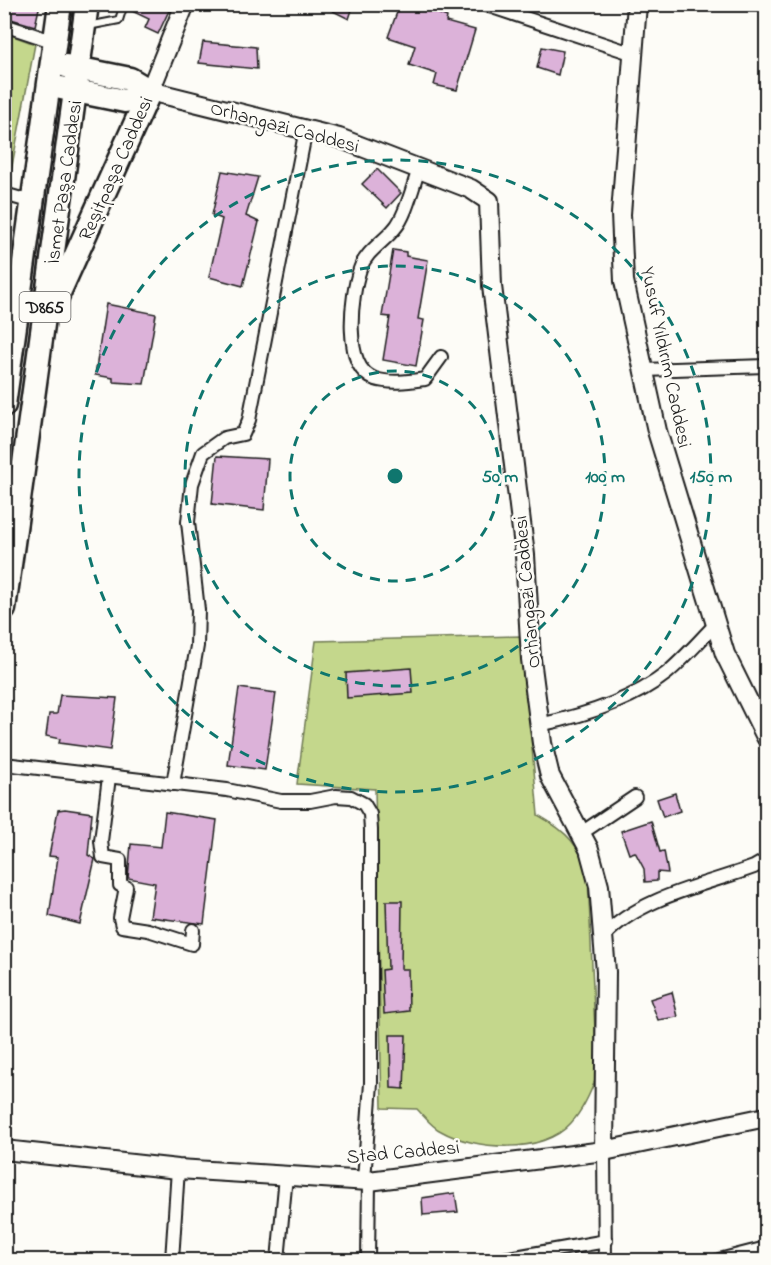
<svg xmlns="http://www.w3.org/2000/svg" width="771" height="1265" viewBox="0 0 771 1265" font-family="'Indie Flower',sans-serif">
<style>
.green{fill:#c4d78c;stroke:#707a54;stroke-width:1.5}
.building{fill:#dcb2d9;stroke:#1c1c1c;stroke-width:1.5}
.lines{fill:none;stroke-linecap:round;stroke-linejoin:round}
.lane-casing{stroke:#1c1c1c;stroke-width:10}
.street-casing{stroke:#1c1c1c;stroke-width:16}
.secondary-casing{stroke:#1c1c1c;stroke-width:22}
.highway-casing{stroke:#1c1c1c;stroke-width:27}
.lane{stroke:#fdfcf7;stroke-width:6}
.street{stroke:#fdfcf7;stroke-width:12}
.secondary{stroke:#fdfcf7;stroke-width:18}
.highway{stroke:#fdfcf7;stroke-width:22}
.ring{fill:none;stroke:#0f766e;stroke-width:3;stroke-dasharray:10 8}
.labels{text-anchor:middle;stroke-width:5;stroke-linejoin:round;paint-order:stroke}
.shield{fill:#fdfcf7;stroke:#605f5e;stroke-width:1.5}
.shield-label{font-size:18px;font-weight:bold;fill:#1c1c1c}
.street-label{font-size:20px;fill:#1c1c1c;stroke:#fdfcf7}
.centre{fill:#0f766e;stroke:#fdfcf7;stroke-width:3}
.ring-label{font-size:18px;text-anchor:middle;font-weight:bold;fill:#0f766e;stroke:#fdfcf7;stroke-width:5;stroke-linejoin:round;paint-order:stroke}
</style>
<rect width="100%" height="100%" fill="#fdfcf7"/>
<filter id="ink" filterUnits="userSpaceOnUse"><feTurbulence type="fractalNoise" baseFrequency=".0167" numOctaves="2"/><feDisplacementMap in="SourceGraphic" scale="12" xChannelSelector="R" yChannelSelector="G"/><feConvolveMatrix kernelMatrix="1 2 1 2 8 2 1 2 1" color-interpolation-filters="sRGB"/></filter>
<g filter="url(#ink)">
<g class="green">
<polygon points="5,33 35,44 8,187 4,186"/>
<path d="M 522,636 L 538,815 C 566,831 582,846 588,878 L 597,1075 C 591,1092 584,1109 571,1123 C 543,1155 474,1150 441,1131 C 432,1127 424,1116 417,1109 L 382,1108 L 375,789 L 297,784 L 316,641 Z"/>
</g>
<g class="building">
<polygon points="4,4 40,4 35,26 4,17"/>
<polygon points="129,4 172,4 158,34 145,28 149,19 128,9"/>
<polygon points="319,4 354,4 349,19"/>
<polygon points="400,4 415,4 447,17 446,22 475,30 457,90 434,85 437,74 409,65 415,46 388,37"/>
<polygon points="203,42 256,47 257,69 199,63"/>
<polygon points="542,47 563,51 558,75 537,68"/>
<polygon points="377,169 401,193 387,208 362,184"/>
<polygon points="222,171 258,177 246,216 259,222 243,286 209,277 222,219 212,215"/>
<polygon points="393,250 406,252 406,256 428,260 418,319 424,320 416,366 383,360 390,317 382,316"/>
<polygon points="106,304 156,314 144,384 113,382 113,378 95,375"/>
<polygon points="217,456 268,459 264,510 212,504"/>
<polygon points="411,668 413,693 347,698 346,673"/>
<polygon points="239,688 276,693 265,770 228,765"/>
<polygon points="60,695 117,698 110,750 59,743 60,739 46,736 49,714 57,714"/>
<polygon points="675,793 680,811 663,817 657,799"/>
<polygon points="65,809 92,813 88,855 95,859 80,924 49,916 58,857 49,856 58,810"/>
<polygon points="165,812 217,820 204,924 150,917 155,883 128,878 131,844 161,847"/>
<polygon points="651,821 660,852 664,851 668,873 657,872 657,881 645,882 644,869 635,852 629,854 621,831"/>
<polygon points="386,901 402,901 401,969 408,969 409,1011 384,1014 382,970 388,969"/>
<polygon points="672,992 678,1017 658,1020 650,999"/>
<polygon points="390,1035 406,1035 404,1089 391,1088"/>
<polygon points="455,1193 458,1212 423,1215 422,1198"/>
</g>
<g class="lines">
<defs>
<polyline id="lane" points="88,26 119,20 124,4"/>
<g id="street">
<polyline points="483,4 634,54"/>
<polyline points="4,25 55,42"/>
<path d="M 419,169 C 413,185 406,216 395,228 C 384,242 366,251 360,269 C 351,295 342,368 375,379 C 391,384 410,381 425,379 L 441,357"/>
<polyline points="4,194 32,202"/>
<polyline points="644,370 766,366"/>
<path d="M 539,725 C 582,716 632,701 667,673 C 684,659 700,640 716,624"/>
<polyline points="4,764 227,790 281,801 310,801 336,796 351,797 364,804 370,814 371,830 371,1083 364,1180"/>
<polyline points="109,777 101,841 103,857 120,860 120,885 126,887 120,918 122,926 148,930 192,944 193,930"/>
<polyline points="173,784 197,646 198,610 188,522 192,484 203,453 224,438 243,434 249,420 306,129"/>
<polyline points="580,834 635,797"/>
<path d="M 604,936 C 640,897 705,885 754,867 L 766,860"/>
<polyline points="604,1151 605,1260"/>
<polyline points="172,1260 178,1169"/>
<polyline points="278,1260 286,1176"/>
<polyline points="368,1260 369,1181"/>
<polyline points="498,1260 606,1241"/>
<polyline points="719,1260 766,1248"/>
</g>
<g id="secondary">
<polyline points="185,4 150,91 339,138 471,189 489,201 492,286 525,555 531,659 542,743 550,776 589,849 599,886 606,972 604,1151"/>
<polyline points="637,4 621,214 624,281 657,431 725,654 766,737"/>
<polyline points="4,1150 178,1169 369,1181 604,1151 766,1117"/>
</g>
<g id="highway">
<polyline points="66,66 130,79 150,91"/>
<polyline points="61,88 125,101 150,91"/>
<polyline points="53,306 150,91"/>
<polyline points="4,405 60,4"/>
<polyline points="4,609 87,4"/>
</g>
</defs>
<use href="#lane" class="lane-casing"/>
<use href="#street" class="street-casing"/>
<use href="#secondary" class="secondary-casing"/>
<use href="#highway" class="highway-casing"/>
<use href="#lane" class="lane"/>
<use href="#street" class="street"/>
<use href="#secondary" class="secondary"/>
<use href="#highway" class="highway"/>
</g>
</g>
<g class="ring">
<circle cx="395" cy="476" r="105"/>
<circle cx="395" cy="476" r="210"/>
<circle cx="395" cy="476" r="316"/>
</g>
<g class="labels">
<rect class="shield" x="19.5" y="292" width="51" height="30" rx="4.5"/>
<g class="shield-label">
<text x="45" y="313">D865</text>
</g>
<g class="street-label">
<text transform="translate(285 126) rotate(15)" y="7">Orhangazi Caddesi</text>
<text transform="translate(115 168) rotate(-66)" y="7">Reşitpaşa Caddesi</text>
<text transform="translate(63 182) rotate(-82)" y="7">İsmet Paşa Caddesi</text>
<text transform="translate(667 357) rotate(78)" y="7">Yusuf Yıldırım Caddesi</text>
<text transform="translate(526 592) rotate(-95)" y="7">Orhangazi Caddesi</text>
<text transform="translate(403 1151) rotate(-5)" y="7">Stad Caddesi</text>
</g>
</g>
<circle cx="395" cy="476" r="9" class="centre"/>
<g class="ring-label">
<text x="500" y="482">50 m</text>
<text x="605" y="482">100 m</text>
<text x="711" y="482">150 m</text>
</g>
<rect width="771" height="1265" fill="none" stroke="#fdfcf7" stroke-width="24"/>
<rect x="12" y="12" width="747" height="1241" fill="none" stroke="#1c1c1c" stroke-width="2" filter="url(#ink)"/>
</svg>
